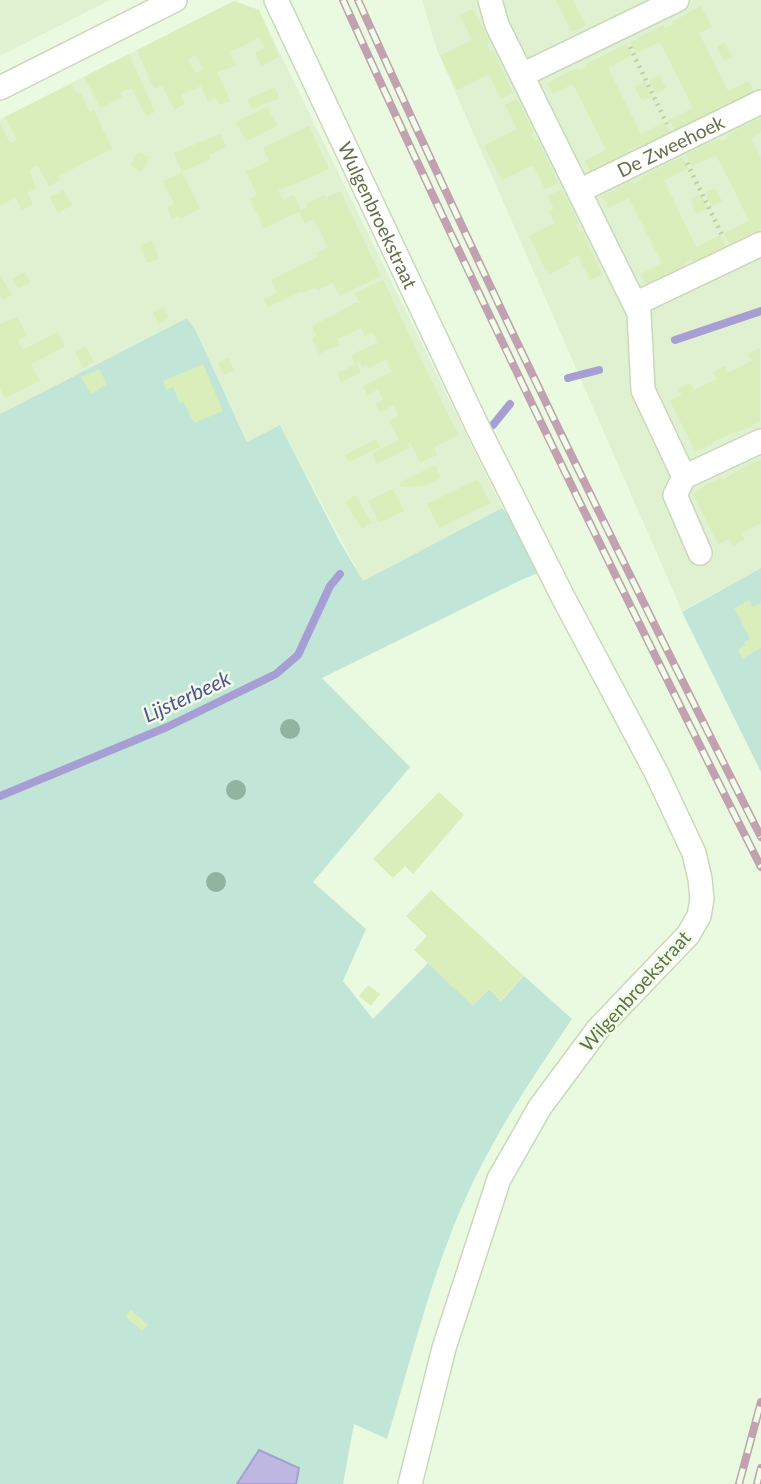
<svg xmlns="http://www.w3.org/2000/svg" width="761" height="1484" viewBox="0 0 761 1484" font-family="Lato,sans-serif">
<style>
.residential{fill:#dff1d0}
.green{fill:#c1e6d7}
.water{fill:#beb7e2;stroke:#a79ed3;stroke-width:2}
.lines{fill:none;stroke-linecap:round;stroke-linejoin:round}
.stream{stroke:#a79ed3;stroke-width:8}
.building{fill:#d9eeba;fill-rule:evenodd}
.minor-casing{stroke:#c9d9b8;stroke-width:26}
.path{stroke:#bdd29e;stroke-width:4.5;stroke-dasharray:2 5;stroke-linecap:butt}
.minor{stroke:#fff;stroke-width:23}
.rail-casing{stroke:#c2a1b0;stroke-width:8}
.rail{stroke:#effee6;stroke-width:5;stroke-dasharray:16;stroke-linecap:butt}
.tree{fill:#8fb4a0}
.labels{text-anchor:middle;stroke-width:5;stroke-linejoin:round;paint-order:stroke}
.street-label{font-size:19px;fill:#626f4a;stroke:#effee6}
.water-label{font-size:21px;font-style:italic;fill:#5b4e96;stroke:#effee6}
</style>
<rect width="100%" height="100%" fill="#eafae1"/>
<g class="residential">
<polygon points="0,0 110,0 0,56"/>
<polygon points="422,0 761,0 761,568 682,611 437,50"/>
<polygon points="234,1 259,10 502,508 363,581 280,425 248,443 196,331 187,318 0,414 0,119"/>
</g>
<g class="green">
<path d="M 187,318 L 196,331 L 247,442 L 280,425 L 340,542 L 363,581 L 502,508 L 510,517 L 538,573 L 521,580 L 322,678 L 410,767 L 313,882 L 366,929 L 343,981 L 373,1019 L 428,963 L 473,1005 L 489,989 L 501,1001 L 524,976 L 572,1019 C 536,1072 501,1124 473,1182 C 434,1263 413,1353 387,1439 L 354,1424 L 343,1484 L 0,1484 L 0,414 Z"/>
<polygon points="761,568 761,772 682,612"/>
</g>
<polygon class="water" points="259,1450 299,1468 296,1484 237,1484"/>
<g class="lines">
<g class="stream">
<polyline points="675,340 761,311"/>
<polyline points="568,378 599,370"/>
<polyline points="493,425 510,404"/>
<polyline points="0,796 167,727 276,674 298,655 330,586 340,574"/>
</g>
</g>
<g class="building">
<polygon points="556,0 573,0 586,25 572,32"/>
<path d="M 234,1 L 259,10 L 279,57 L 261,66 L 255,52 L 265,48 L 259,38 L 230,52 L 236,66 L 217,72 L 230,101 L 219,105 L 215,98 L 208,102 L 201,86 L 181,95 L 185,103 L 175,110 L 162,86 L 154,89 L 137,50 ZM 196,55 L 203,70 L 195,73 L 188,59 Z"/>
<polygon points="701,6 712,27 699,33 728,91 749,81 754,92 724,108 723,105 715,108 716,110 675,132 669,120 693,108 677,75 660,42 636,53 630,42 664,25 665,28 673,25 672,22"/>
<polygon points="473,9 490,42 487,44 490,51 493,50 513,93 501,99 489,74 457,90 440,56 472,40 460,15"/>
<polygon points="725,42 732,57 724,61 717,47"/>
<polygon points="626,44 632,55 608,68 641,134 665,122 671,134 637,150 636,147 628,151 629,153 591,173 585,161 606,150 573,84 553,94 547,83 577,68 578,71 586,67 585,65"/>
<polygon points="129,54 155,112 146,116 132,88 120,93 122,97 101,108 84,77"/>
<polygon points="659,75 666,88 656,94 649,80"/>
<polygon points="645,81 652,96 642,101 635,87"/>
<polygon points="71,84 76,93 81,94 90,112 94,110 112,149 57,177 59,181 49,186 38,166 29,170 36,188 27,193 33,204 22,210 16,197 0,206 0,123 10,143 17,140 5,117"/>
<polygon points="275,87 279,98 252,109 247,99"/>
<polygon points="517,99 534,132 531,134 535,142 538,140 558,183 545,189 533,165 502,180 484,146 517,129 505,105"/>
<polygon points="267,107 277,126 246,141 236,122"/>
<polygon points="761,118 761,132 751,138 761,158 761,229 730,245 724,233 749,221 733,188 716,155 691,166 686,154 720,138 721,141 728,138 727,135"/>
<polygon points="309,126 329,169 278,191 283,200 294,195 301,210 307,207 306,204 324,195 326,198 340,191 381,276 340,296 333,283 318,290 316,287 303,293 302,291 268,307 264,300 277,293 271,280 318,257 316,253 328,247 314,219 305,223 299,212 264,228 250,199 257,195 246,171 269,161 263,148"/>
<polygon points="220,134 226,147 209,155 210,159 182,172 174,153"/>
<polygon points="138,152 149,157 142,172 131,166"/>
<polygon points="682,156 688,168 664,180 696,247 720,235 726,247 693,263 691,260 684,264 685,266 647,286 641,274 662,263 629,198 608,208 602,196 632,181 634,184 641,180 640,178"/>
<polygon points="182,172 200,209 180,219 179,216 172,219 167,207 174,204 163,181"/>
<polygon points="715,188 722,201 711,207 705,192"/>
<polygon points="561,189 579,223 576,225 579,232 582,230 602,274 590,280 578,255 568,260 570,264 550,274 548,270 546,271 529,236 555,223 549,211 554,209 548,196"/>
<polygon points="64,190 72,205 58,213 50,197"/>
<polygon points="701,194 708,208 697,214 690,199"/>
<polygon points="152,240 159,258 147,263 140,246"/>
<polygon points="25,272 31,282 18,289 12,279"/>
<polygon points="0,275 12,295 3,300 0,295"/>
<polygon points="383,280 458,435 434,447 437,455 420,463 410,442 407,444 409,448 376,464 372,453 399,440 389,421 398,416 394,405 380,412 376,404 383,400 378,389 368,395 363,386 392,372 386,359 369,368 367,364 362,367 360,362 355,364 351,355 378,342 373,332 365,336 361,328 338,339 339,345 319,354 312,338 317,336 312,326 356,303 360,303 355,293"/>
<polygon points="163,307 169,318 158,324 153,312"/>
<polygon points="17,317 27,336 18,340 23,350 58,332 65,346 31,364 40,381 5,398 0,388 0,324"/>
<polygon points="85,346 94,362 83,368 75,352"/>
<polygon points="760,348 760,422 737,433 736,431 713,442 711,446 710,444 695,451 670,401 682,395 678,389 690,383 694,390 717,379 713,372 725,366 728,373 752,361 748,354"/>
<polygon points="228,358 234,370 224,375 218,363"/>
<polygon points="203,364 223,411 194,423 183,402 180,403 173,387 166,390 163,381"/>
<polygon points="357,364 361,372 341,382 337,373"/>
<polygon points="99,369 107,384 91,394 81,377"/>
<polygon points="376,439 380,447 349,462 345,455"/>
<polygon points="761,460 761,523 741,533 745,539 739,542 733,546 729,539 718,544 693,494 709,483 721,478 722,480 756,461 757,462"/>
<polygon points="435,465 441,478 424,486 401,487 399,483"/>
<polygon points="478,479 490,503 439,528 427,504"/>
<polygon points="393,489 404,511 379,523 368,501"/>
<polygon points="355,495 372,523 362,529 345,502"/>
<polygon points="749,600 753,607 761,603 761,648 742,659 738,650 746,645 744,642 750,639 734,608"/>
<polygon points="439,792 464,815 413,874 405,866 393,878 373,859"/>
<polygon points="431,890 524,976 500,1001 489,989 473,1006 414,950 427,936 406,916"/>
<polygon points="368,985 380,994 371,1006 359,996"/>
<polygon points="131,1310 148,1325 142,1331 125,1316"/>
</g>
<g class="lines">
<defs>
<g id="minor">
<path id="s1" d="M 276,0 L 480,432 L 563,597 L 656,772 L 694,853 L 700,879 L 702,899 L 699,916 L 688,935 L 598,1029 L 540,1107 L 499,1179 L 444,1348 L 410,1484"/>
<polyline points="490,0 497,25 639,313 643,390 684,477 761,441"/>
<polyline points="522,75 677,0"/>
<polyline points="0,88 175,0"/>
<path id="s2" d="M 579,191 L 761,102"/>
<polyline points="635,304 761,244"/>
<polyline points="684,477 675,495 700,553"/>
</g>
</defs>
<use href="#minor" class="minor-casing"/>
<g class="path">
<polyline points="630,47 667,124"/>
<polyline points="687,163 723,237"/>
</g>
<use href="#minor" class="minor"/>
<defs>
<g id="rail">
<path d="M 343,0 C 475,292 616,580 761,867"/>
<path d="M 358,0 C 485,282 621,561 761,837"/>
<polyline points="739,1484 761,1402"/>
<polyline points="757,1484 761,1468"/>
</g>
</defs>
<use href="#rail" class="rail-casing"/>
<use href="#rail" class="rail"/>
</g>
<g class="tree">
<circle cx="290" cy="729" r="10"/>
<circle cx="236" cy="790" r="10"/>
<circle cx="216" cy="882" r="10"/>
</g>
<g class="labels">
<g class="street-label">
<text dy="7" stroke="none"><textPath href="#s2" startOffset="102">De Zweehoek</textPath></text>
<text dy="7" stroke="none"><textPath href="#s1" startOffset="238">Wulgenbroekstraat</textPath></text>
<text transform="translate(635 991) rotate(-48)" y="7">Wilgenbroekstraat</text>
</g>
<g class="water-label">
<text transform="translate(187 697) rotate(-25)" y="7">Lijsterbeek</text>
</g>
</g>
</svg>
